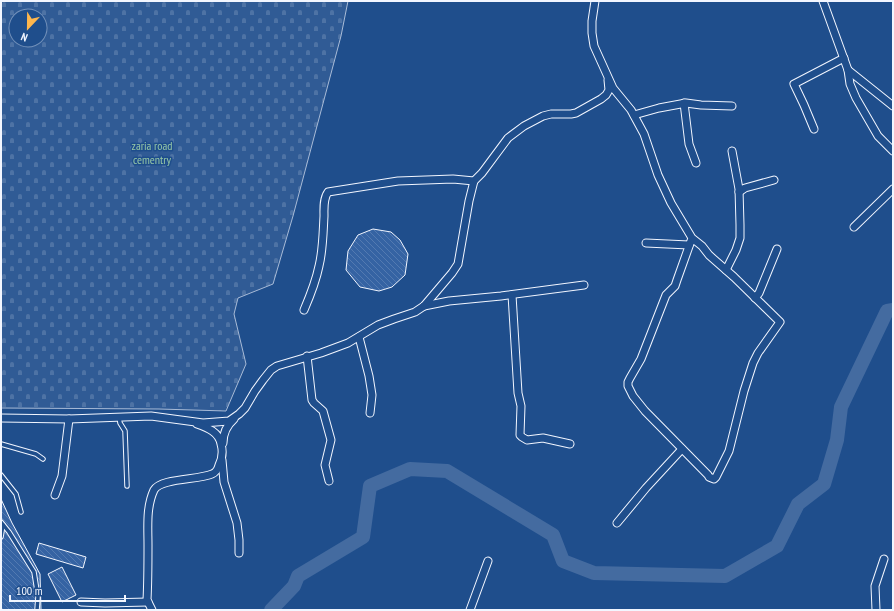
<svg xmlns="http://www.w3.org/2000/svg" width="894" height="611" viewBox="0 0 894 611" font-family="'PT Sans Narrow',sans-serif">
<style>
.cemetery{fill:url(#cemetery-stones);stroke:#a8bbd7;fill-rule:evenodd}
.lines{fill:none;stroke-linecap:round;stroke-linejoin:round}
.river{stroke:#446ba0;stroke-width:14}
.building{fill:url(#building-back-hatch);stroke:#f2f6ff}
.service-casing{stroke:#f2f6ff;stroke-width:5.5}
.minor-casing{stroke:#f2f6ff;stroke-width:9}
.service{stroke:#1f4e8c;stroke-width:3.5}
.minor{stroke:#1f4e8c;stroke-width:7}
.labels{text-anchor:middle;stroke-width:3;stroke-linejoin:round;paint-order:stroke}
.park-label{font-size:12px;fill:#97c8a6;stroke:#1f4e8c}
</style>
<defs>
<pattern id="cemetery-stones" width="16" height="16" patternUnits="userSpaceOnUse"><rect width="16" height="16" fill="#305b95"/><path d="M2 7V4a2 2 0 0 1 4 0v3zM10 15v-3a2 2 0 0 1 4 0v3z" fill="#4e73a5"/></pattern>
<pattern id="building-back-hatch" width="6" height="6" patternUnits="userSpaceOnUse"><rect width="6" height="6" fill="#3563a3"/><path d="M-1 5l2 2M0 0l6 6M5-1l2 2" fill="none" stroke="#537ab1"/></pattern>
</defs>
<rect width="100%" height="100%" fill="#1f4e8c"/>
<path class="cemetery" d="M 1,1 L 348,1 L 341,36 L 293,216 L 273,284 L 238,298 L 234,314 L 246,364 L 226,411 L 159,409 L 1,408 ZM 16,16 L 40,16 L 40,40 L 16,40 Z"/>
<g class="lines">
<polyline class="river" points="271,610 294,586 298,576 363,537 370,486 410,469 447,471 553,535 563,561 594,573 725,576 777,546 798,504 824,484 837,440 841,407 887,311 893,310"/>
</g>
<g class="building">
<polygon points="373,229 391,232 400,240 408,254 405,275 392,287 379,291 360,287 346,270 348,251 358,235"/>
<polygon points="1,499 12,523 40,574 41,610 1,610"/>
<polygon points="39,543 86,557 83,568 36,554"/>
<polygon points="62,567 76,595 62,602 48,574"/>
</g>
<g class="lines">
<defs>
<g id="service">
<polyline points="119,417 120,423 125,431 127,486"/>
<polyline points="1,444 36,454 43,459"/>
<polyline points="1,475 16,494 21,512"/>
<polyline points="1,522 9,532 34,572 38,597 37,610"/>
<polyline points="1,537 3,525"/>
</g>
<g id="minor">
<polyline points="595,1 592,21 592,33 594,46 613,88 631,110 644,134 658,175 671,203 692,238 702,246 709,255 734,277 780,322 758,353 753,363 744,391 729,451 716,477 714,479 709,477 708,475 645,411 633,396 628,386 628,382 630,378 641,359 666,295 675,286 677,280 692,238"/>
<polyline points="823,1 848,70 850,84 856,98 878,136 893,151"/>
<polyline points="848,70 893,106"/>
<polyline points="684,103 689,144 696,163"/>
<polyline points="634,115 659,108 686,103 701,105 732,106"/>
<polyline points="814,129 804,105 794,84 844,58"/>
<polyline points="739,192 745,188 774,180"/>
<polyline points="854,227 893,189"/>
<polyline points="646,243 689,245"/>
<polyline points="726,270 736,250 740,238 740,225 739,189 732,151"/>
<polyline points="512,295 518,393 521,406 520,435 522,437 527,440 543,438 570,444"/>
<polyline points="755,298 759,293 777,249"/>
<polyline points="424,306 449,301 501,296 584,285"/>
<path d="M 304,310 C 310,296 316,281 319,266 C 323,250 323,233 324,216 C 324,209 323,199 328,192 L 398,181 L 453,179 L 474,181"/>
<polyline points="359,337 369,376 372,395 370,413"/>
<polyline points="307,356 312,400 314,403 323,411 331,440 325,465 329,481"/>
<polyline points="1,418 69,419 151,416 203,423 229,421 239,414 245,408 255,391 263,380 271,370 277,366 321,353 348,343 378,325 394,319 415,312 424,306 452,273 458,264 469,201 474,181 482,173 508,138 524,126 543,116 551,114 571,114 576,113 601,99 606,95 609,90 608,80"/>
<path d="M 223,443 C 223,434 226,426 234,419"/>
<polyline points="222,460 224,482 237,523 239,540 239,553"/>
<polyline points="55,495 62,476 69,419"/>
<polyline points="617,523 646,488 682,449"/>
<polyline points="81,602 105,603 148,602"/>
<path d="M 152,610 L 147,600 C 148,581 148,563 148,545 C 148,527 146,507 154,490 C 161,478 199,480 212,474 C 215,473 218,469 219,465 C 222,459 223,451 221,444 C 219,432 208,428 197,424"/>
<polyline points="470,610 488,561"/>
<polyline points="876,610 875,586 884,559"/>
</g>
</defs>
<use href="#service" class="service-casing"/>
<use href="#minor" class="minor-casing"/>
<use href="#service" class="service"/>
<use href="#minor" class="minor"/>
</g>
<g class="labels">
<g class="park-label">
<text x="152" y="150">zaria road<tspan x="152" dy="14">cementry</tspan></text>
</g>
</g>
<rect width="894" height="611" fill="none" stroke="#f2f6ff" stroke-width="4"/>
<g transform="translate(28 28) rotate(202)"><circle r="19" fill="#1f4e8c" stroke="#7391ba"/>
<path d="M0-3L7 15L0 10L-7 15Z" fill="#ffb74d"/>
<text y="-6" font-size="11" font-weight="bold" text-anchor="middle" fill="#f2f6ff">N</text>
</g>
<path d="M10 595v6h115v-6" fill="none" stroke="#f2f6ff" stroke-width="2"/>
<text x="16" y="595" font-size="12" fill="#f2f6ff" stroke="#1f4e8c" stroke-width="3" paint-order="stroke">100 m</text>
</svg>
